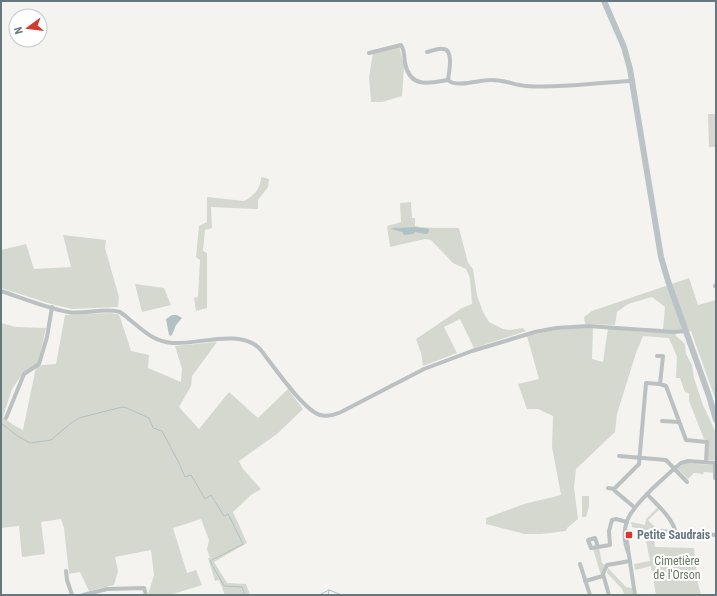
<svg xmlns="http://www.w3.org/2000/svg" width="717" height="596" viewBox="0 0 717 596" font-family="'Roboto Condensed',sans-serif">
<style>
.green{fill:#d4d8cf}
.water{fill:#b2c1c3}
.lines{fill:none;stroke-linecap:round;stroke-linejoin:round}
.stream{stroke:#b2c1c3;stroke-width:1}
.street{stroke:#bbc0c2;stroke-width:4}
.primary{stroke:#bcc3c7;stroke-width:6}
.poi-dot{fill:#d6392d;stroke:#fff;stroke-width:1.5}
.labels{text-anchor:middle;stroke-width:4;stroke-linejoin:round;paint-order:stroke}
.poi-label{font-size:12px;font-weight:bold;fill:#65777f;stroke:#fff;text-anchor:start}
.park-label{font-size:12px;fill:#6a7763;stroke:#fff}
</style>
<rect width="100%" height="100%" fill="#f4f3f0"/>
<g class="green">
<polygon points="399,46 404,66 402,96 382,102 371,102 369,77 373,53"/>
<polygon points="708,114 716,114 716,147 709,147"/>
<path d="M 261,177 L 269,179 L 268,187 L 258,200 L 258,209 L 211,207 L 212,228 L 205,230 L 203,251 L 207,253 L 207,308 L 196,311 L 194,298 L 198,297 L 200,260 L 196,257 L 199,226 L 207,222 L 207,197 L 244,201 C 254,196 261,188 261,177 Z"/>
<path d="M 411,202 L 412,218 L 415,218 L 415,226 C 430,229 444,227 459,228 L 468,263 L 473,269 L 477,295 L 483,312 L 489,322 L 503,329 L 510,330 L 523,328 L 526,331 L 474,348 L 460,319 L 444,327 L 457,353 L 423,366 L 421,353 L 416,339 L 462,308 L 472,304 L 470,278 L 466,269 L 453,263 L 431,240 L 425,239 L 390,247 L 387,226 L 401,222 L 400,203 Z"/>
<polygon points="63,235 106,240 105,248 119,297 118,307 72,309 51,304 1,288 1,250 26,244 34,269 71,267"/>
<polygon points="689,278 698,305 716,300 715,319 716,333 716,401 691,331 675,330 676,336 685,344 686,354 692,365 694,378 703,405 716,433 716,460 708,460 708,441 704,439 689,401 689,393 685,392 680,378 676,378 677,357 669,338 643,336 636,353 617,414 615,432 576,469 574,487 578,519 567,528 566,531 541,534 525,534 486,524 486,518 524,504 561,495 552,447 553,416 538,409 527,409 518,384 539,379 527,336 555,330 593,327 592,359 603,362 608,328 645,332 646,328 663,329 665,307 652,297 628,304 617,312 615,325 585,324 584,317 592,311"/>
<polygon points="135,284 164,288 171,305 142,312"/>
<polygon points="110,313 118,314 120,317 131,351 149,355 148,368 181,382 182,369 175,346 217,342 192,376 191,386 179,407 199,429 229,392 258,418 288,389 303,409 277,434 239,461 243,469 261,489 251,495 233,512 247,543 214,562 227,583 246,584 250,595 225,595 219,580 215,581 208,558 210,558 207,549 209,540 201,519 173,528 187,573 196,570 202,585 170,595 148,595 154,575 151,550 115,557 118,571 114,585 89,591 80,572 69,574 64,528 61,519 41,522 45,554 22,557 19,526 1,528 1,323 16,327 46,328 38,363 23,373 12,389 3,417 12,424 23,430 36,367 42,365 56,364 65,315"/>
<polygon points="686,463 713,465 716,473 704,472 703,474 694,473 688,479 677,468"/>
<polygon points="582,496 589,496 589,506 586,517 582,517"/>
<polygon points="657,508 659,510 648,520 657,529 653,531 655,547 694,548 698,583 701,595 656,595 651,566 635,570 634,564 650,561 644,530 632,527 631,522 645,525 646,519"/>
<polygon points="599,548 602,563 605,565 601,575 593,549"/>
<polygon points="608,568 626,587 632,588 633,595 624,594 622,589 607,573"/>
</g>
<g class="water">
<polygon points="415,227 429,229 429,232 426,234 415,232 413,234 404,235 402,232 391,229 394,228"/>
<polygon points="172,315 177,315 182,318 176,325 173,333 171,336 169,335 166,319"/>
</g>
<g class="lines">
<g class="stream">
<polyline points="1,423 19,437 30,443 51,440 71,423 79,418 122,407 127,408 149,418 153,428 162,431 179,463 185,477 191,475 205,499 211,495 224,516 228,514 243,544 210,561 224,586 242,587 245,595"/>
<polyline points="319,595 329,590 342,595"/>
<polyline points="328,595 329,590"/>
</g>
<g class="street">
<path d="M 427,52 C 432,51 438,48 443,49 C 454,49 449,73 448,80"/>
<path d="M 369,53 L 401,45 C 405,51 404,57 405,63 C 410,89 430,83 448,80 C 455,88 480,80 490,80 C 503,79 513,85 526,86 C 561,89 597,82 633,81"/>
<polyline points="715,286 716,285"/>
<path d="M 1,291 C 22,298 47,308 68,312 C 84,315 105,307 120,312 C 123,314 127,317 130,320 C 143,330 154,342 172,343 C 198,345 240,328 260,349 C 272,364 303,410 320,415 C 327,417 334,415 341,412 L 424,369 L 472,351 L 535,332 L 556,328 L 588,326 L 674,332 L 686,331"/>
<polyline points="657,356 663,356 660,384"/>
<polyline points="6,418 24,374 39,364 47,337 52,307"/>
<polyline points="662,421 679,422"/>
<polyline points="619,456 666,460 687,482"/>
<polyline points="715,478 715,463"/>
<polyline points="608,488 614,489"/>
<path d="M 647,494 C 658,506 672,517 676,533"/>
<polyline points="634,507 615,491 614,489 639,464 646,383 660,384 666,386 686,440 707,442 706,462"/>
<polyline points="625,529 635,595"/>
<polyline points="656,532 658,531 716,535"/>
<polygon points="595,538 598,547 591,548 588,540"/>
<polyline points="598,547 610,545 609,531 612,520 616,519 627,522"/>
<path d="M 628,552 C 617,523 634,507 653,488 C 662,480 671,471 681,463 L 688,461 L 716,463"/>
<polyline points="580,564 590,595"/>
<polyline points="66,571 67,580 72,595"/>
<polyline points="585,581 603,576"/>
<polyline points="83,595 107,589 144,588 146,595"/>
<polyline points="609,595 603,574 607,565 630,561"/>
</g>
<polyline class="primary" points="604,1 624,47 630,69 661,257 668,281 709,396 716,420"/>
</g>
<rect class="poi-dot" x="625" y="531" width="8" height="8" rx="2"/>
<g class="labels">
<g class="poi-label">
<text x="637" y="539">Petite Saudrais</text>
</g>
<g class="park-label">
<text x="677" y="565">Cimetière<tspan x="677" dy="14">de l'Orson</tspan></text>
</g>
</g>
<rect width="717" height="596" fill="none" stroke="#65777f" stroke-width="4"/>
<g transform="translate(28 28) rotate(255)"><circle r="19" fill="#ffffff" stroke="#c1c9cc"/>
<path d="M0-3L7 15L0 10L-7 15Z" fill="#d6392d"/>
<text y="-6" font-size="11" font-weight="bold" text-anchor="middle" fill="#65777f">N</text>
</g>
</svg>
